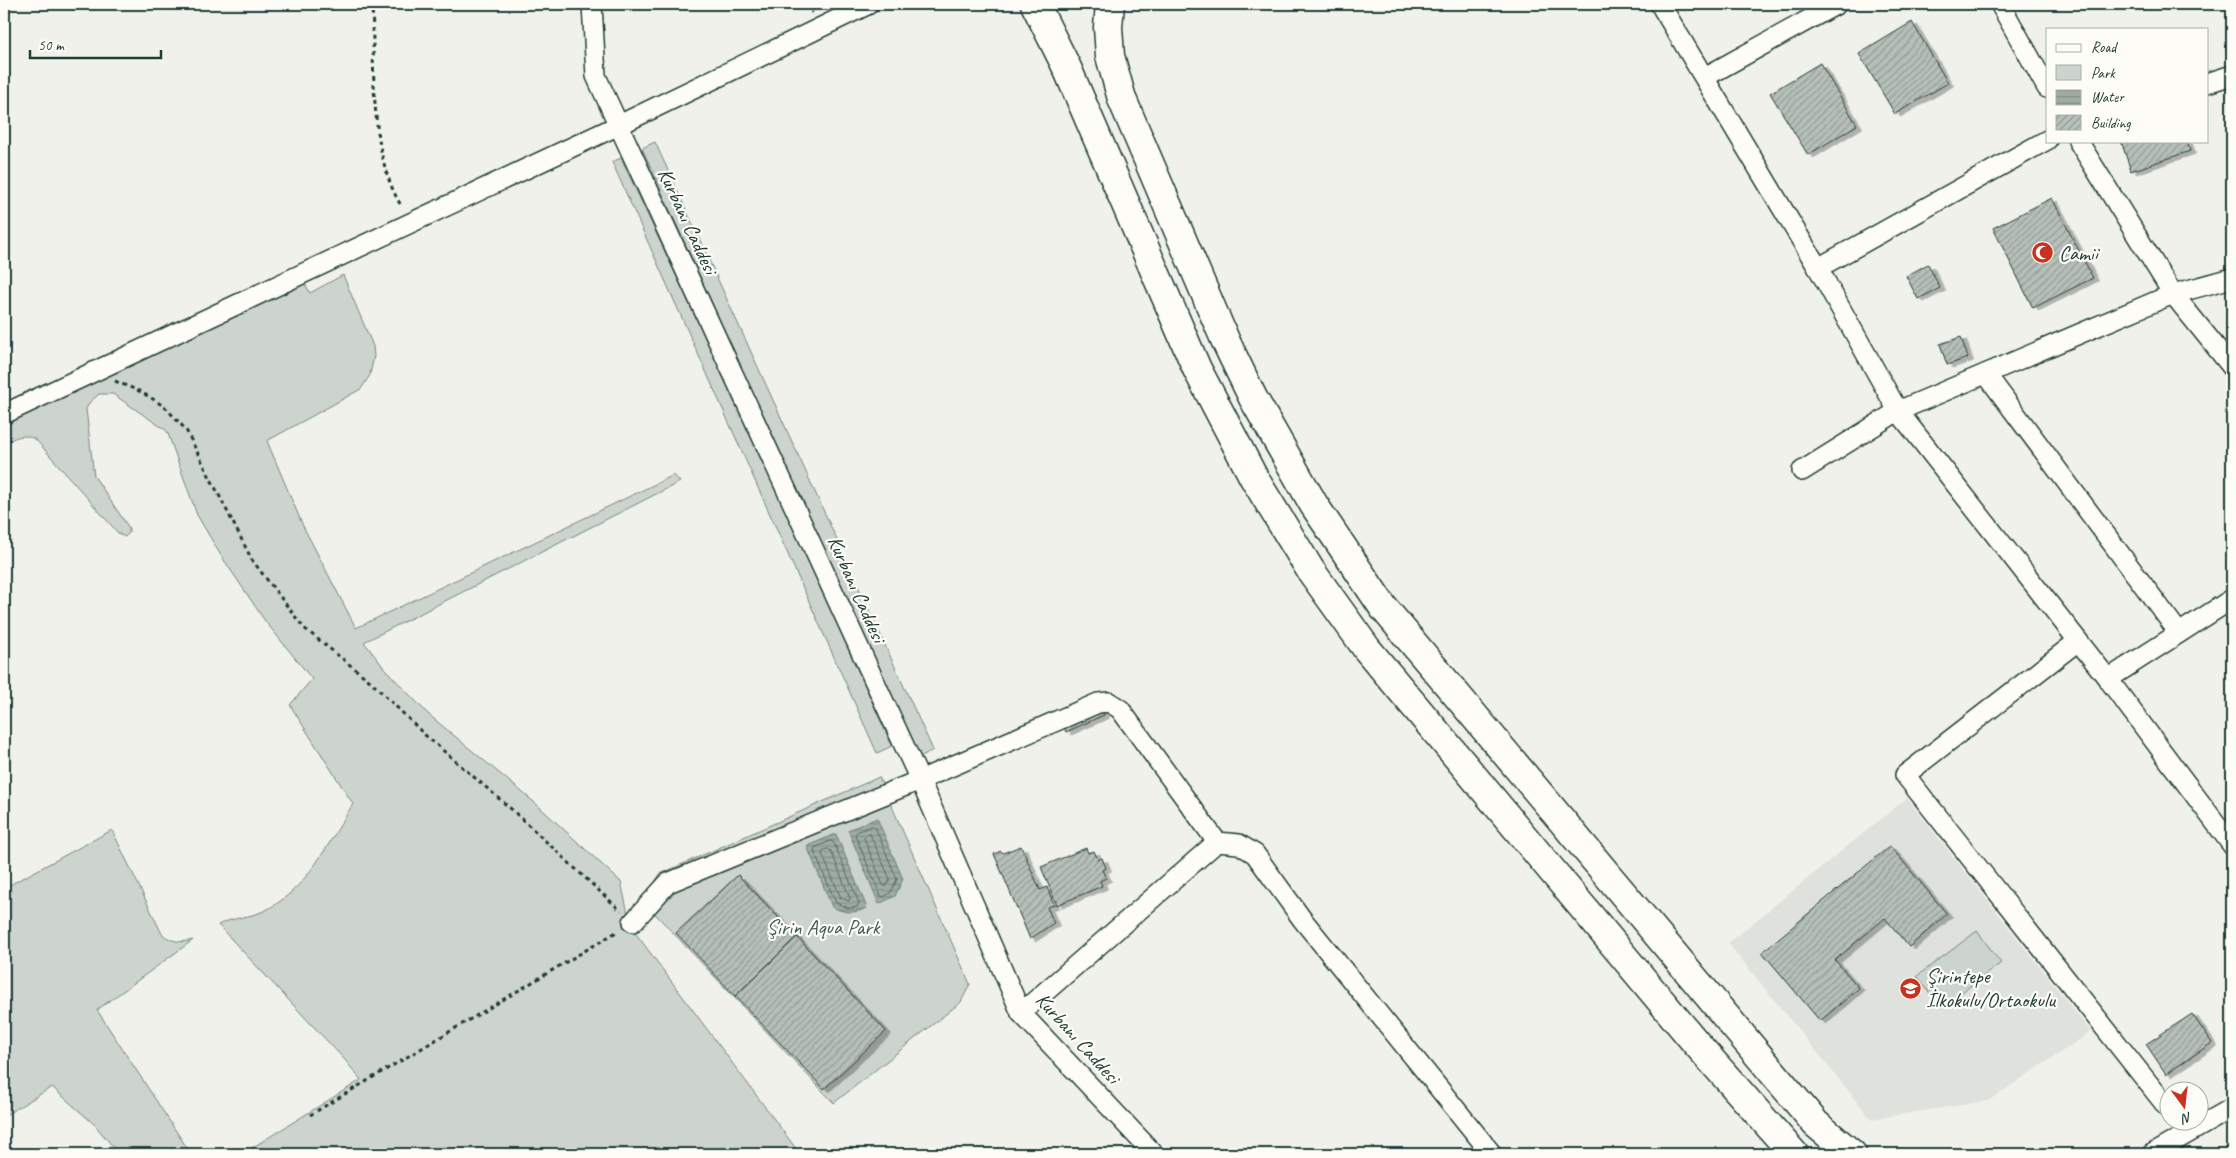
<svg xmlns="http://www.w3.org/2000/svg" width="2236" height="1158" viewBox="0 0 2236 1158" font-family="Caveat,sans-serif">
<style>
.built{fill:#dfe2dc}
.green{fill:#cdd3cd;stroke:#768880}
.water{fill:url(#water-rules);stroke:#6c8077}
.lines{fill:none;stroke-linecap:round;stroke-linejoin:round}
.shore{stroke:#526961;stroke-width:1}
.building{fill:url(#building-hatch);stroke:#1f3d34;filter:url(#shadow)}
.minor-casing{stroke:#1f3d34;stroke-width:22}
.highway-casing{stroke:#1f3d34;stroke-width:31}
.path{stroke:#1f3d34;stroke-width:3;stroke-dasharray:4 4;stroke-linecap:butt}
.minor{stroke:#fdfcf7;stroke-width:19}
.highway{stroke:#fdfcf7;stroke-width:28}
.labels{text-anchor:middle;stroke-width:4.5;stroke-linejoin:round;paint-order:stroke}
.street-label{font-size:21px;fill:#1f3d34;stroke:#fdfcf7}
.poi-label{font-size:21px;fill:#1f3d34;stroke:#fdfcf7;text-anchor:start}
.park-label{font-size:21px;fill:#425b53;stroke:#fdfcf7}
</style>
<defs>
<pattern id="water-rules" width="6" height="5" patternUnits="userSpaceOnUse" patternTransform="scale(1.25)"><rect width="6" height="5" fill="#9faca4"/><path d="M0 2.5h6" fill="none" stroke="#818d86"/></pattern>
<pattern id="building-hatch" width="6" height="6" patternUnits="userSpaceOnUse" patternTransform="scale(1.25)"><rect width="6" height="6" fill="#b6bfb8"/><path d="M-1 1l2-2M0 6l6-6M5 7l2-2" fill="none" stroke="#939c96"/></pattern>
<filter id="shadow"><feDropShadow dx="5.5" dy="3" stdDeviation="0" flood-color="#0004"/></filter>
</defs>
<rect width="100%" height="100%" fill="#f0f1eb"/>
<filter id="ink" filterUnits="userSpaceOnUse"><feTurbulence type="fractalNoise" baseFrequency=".02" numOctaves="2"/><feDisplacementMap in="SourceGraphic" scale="10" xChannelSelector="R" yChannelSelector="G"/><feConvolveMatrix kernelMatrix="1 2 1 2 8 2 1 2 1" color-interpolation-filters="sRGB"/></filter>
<g filter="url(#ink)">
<polygon class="built" points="1907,798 2091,1032 1988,1101 1871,1119 1728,943"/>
<g class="green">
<polygon points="655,142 933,750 918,758 642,148"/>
<polygon points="621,158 797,534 892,746 877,753 612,162"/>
<path d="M 300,274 L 310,293 L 343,275 L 373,346 L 374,356 L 370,375 L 361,389 L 267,441 L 303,526 L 356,628 L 674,475 L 680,482 L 364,642 L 385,669 L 428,714 L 534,802 L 621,882 L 631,927 L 800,1154 L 242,1154 L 361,1080 L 345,1060 L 218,925 C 232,917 250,918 266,910 C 307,889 329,842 353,804 L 290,705 L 312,679 L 265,621 L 220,554 L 197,515 L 167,431 L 113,394 L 99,394 L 89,403 L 86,409 L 94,476 L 129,528 L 129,533 L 125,537 L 119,534 L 37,441 C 25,432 16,437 4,443 L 4,419 Z"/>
<polygon points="879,777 970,984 961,1002 834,1103 643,901 660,874"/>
<path d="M 112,830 L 162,934 C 172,942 181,943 193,940 L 97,1010 L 191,1154 L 119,1154 L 94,1124 L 52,1087 L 4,1116 L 4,888 Z"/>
<polygon points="1977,931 2001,963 1941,1008 1917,976"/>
</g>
<g class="water">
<polygon points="877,818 903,879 895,896 879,904 848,830"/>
<path d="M 836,834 L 867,908 C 854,914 845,913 832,907 L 807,846 Z"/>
</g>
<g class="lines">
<g class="shore">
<polygon points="872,826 875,827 897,879 891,892 884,897 881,896 855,835 857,832"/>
<polygon points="870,834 890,879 886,887 883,885 864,838 865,836"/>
<polygon points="831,841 834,843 859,903 857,907 849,908 836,903 814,851 815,848"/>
<polygon points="828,849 831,851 850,898 849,901 841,898 822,854 823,851"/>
</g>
</g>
<g class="building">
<polygon points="1912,22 1948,83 1895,114 1859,54"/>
<polygon points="1820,63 1857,125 1808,155 1770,93"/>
<polygon points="2121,141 2187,141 2190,151 2131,171"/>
<polygon points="2052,198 2093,278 2033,308 1993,228"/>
<polygon points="1928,264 1940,288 1918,299 1906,276"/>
<polygon points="1961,337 1968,358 1947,365 1940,344"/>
<polygon points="1097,699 1104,715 1066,732 1059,716"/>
<polygon points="1021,846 1040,890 1047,887 1054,905 1047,907 1054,923 1030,939 994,854 1001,851 1003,853"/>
<polygon points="1890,846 1947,914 1909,947 1885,918 1835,960 1859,988 1820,1021 1762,952"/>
<polygon points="1086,848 1088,853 1094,851 1098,860 1102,858 1106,868 1102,870 1106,878 1100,881 1102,886 1057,905 1041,867"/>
<polygon points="738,875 797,937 735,996 676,933"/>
<polygon points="797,937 886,1031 824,1089 735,996"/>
<polygon points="2192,1014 2212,1043 2166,1074 2146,1044"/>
</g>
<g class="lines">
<defs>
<g id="minor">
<polyline points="592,4 596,76 920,780 1021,1013 1154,1154"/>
<polyline points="1660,4 1818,268"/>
<polyline points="2000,4 2047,88"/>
<polyline points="1705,77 1837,4"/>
<polyline points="2207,83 2232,75"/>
<polyline points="2047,140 1818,268 1898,411 2173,294 2232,367"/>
<polyline points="2078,141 2173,294 2232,278"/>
<polyline points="1986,374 2179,633"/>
<polyline points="4,414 619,125 869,4"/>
<polyline points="1802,471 1898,411 2108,679 2232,845"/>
<polyline points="2078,641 1905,775 2168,1108"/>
<polyline points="2108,679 2232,599"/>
<polyline points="1217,842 1239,844 1255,854 1302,919 1492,1154"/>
<polyline points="633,922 668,883 920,780 1098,703 1109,702 1120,709 1217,842 1021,1013"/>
<polyline points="2152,1154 2232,1108"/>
</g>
<g id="highway">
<polyline points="1035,4 1067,68 1197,369 1254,478 1311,571 1367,649 1696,1043 1794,1154"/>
<polyline points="1110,4 1108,27 1110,56 1122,99 1226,342 1253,398 1314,505 1383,607 1816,1124 1852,1154"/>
</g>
</defs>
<use href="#minor" class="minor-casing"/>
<use href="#highway" class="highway-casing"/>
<g class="path">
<path d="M 372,4 C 375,66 368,153 402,207"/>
<polyline points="809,4 812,13"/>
<polyline points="115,381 139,391 153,399 166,408 186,430 252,560 304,628 370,681 425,735 510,808 621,911"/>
<polyline points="310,1115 618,931"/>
</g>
<use href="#minor" class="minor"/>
<use href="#highway" class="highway"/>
</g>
</g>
<defs>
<symbol id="mosque-disc" viewBox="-11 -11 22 22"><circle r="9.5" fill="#c8321e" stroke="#fdfcf7"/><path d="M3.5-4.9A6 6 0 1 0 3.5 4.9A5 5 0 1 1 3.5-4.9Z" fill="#fff"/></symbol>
<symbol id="school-disc" viewBox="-11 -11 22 22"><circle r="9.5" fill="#c8321e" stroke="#fdfcf7"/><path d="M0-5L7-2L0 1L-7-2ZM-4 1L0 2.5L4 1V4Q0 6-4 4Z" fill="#fff"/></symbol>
</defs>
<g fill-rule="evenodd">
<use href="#mosque-disc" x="2030" y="240" width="25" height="25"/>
<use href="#school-disc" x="1898" y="976" width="25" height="25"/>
</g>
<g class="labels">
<g class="street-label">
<text transform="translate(688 221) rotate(65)" y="7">Kurbanı Caddesi</text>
<text transform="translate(857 589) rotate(66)" y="7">Kurbanı Caddesi</text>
<text transform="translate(1078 1038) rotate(48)" y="7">Kurbanı Caddesi</text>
</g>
<g class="poi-label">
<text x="2059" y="260">Camii</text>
<text x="1926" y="983">Şirintepe<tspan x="1926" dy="24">İlkokulu/Ortaokulu</tspan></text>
</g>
<g class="park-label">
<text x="823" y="934">Şirin Aqua Park</text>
</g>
</g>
<rect width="2236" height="1158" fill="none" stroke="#fdfcf7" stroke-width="20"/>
<rect x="10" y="10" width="2216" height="1138" fill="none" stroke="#1f3d34" stroke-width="2" filter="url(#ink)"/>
<rect x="2046" y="28" width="162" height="115" fill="#fdfcf7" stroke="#a4b0a9"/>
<rect x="2056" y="44" width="25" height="8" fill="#fdfcf7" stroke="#a4b0a9"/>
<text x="2091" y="52" font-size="15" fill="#1f3d34">Road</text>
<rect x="2056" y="65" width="25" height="15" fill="#cdd3cd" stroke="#a4b0a9"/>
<text x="2091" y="78" font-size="15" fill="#1f3d34">Park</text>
<rect x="2056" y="90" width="25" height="15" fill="url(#water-rules)" stroke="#a4b0a9"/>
<text x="2091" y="102" font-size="15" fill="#1f3d34">Water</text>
<rect x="2056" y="115" width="25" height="15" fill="url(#building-hatch)" stroke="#a4b0a9"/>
<text x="2091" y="128" font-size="15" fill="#1f3d34">Building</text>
<g transform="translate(2184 1106) rotate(165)"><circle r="24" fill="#fdfcf7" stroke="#a4b0a9"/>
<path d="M0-4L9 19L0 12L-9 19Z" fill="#c8321e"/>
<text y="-8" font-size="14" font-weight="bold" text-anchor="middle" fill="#1f3d34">N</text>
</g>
<path d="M30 50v8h131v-8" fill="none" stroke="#1f3d34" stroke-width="2.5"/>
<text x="38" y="50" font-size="15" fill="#1f3d34" stroke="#fdfcf7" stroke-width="4" paint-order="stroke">50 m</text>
</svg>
